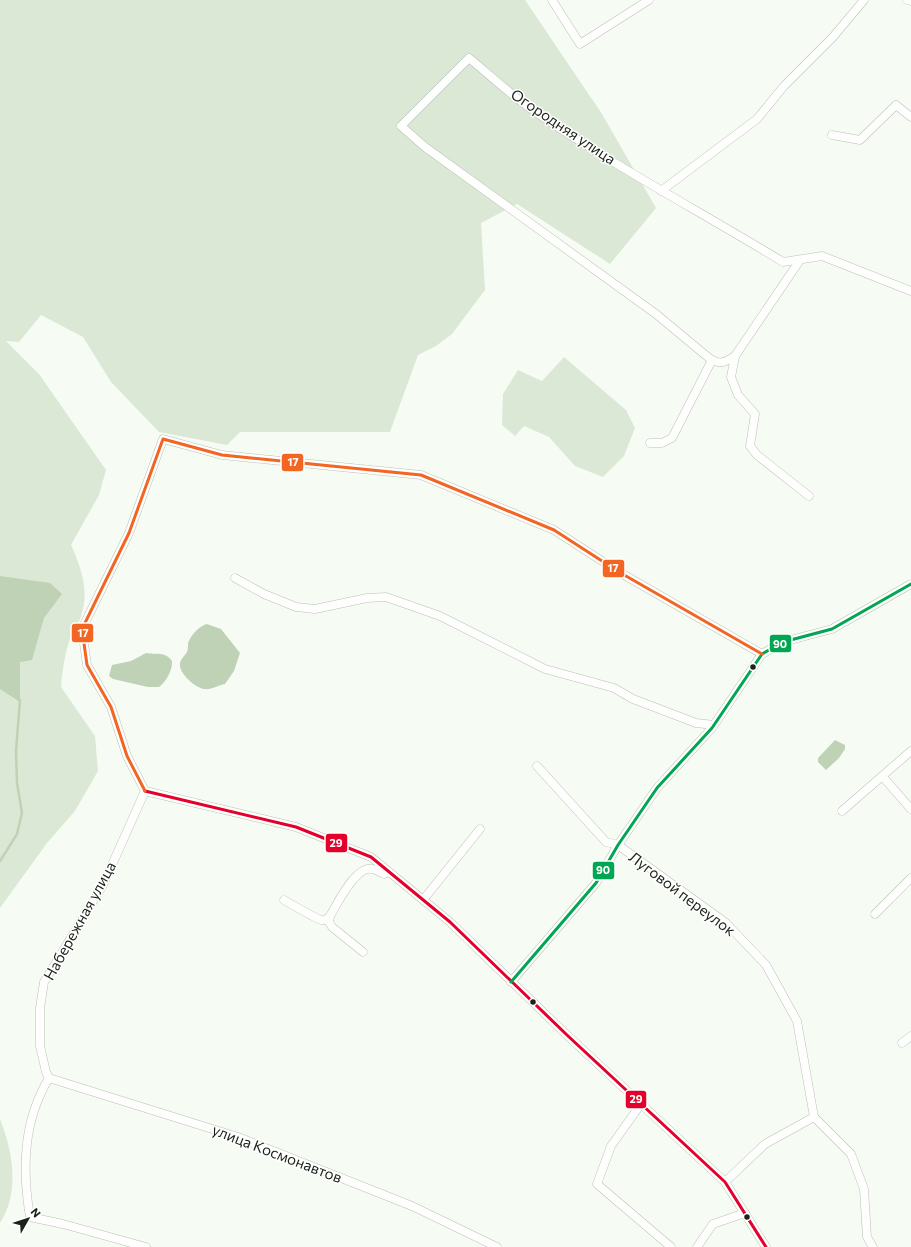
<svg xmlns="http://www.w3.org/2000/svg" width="911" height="1247" viewBox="0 0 911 1247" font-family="Commissioner,sans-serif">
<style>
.green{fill:#dce8d6}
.water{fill:#c0d2b6}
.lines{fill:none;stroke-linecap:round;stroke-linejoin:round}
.stream{stroke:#c0d2b6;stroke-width:2.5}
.street-casing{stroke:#bac0b8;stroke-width:9}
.street{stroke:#fefffd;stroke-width:8}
.bus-1-casing{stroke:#fff;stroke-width:6}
.bus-2-casing{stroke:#fff;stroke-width:6}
.bus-3-casing{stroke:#fff;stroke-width:6}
.bus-1{stroke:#e4002b;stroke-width:3}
.bus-2{stroke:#00a651;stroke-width:3}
.bus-3{stroke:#f26522;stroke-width:3}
.bus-dot{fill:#1c2219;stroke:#fff;stroke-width:1.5}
.labels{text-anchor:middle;stroke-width:3;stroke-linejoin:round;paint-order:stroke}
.street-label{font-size:15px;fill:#1c2219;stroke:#fff}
.line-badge{stroke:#fff;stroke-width:1.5}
.badge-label{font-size:11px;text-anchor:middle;font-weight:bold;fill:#fff}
</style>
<rect width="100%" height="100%" fill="#f6fcf4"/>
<g class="green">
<path d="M 0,0 L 525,0 L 602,114 L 656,208 L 610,264 L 517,204 L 481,223 L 485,290 L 452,334 L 436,346 L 418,355 L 390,432 L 240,432 L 227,445 L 159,432 L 111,382 L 83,337 L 41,315 L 19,342 L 6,341 L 39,374 L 106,470 L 99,495 L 71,545 C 82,569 90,593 80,619 C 77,626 72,632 70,639 C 65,653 62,672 61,687 L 95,736 L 98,771 L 75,811 L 47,843 L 0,908 Z"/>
<polygon points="564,357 626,410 635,428 624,456 603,477 575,466 549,437 524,426 515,436 502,425 503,394 518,370 542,381"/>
<path d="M 0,1119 C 13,1152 20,1192 0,1223 Z"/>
</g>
<g class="water">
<polygon points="0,576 50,583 62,594 44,618 32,660 20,662 20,702 0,689"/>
<path d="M 207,624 L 221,629 L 240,653 L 234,671 L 225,684 C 218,685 212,690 204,689 C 196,688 181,675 180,666 C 179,660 184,657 187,652 C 188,650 188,646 188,643 C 191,635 199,626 207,624 Z"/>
<path d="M 146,653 C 156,655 165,651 172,661 C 173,669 166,682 159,687 L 148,687 L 113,679 L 109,676 L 112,665 L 131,661 Z"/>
<polygon points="835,740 845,745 845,749 839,758 826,770 818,762 818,758"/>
</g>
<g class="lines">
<polyline class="stream" points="0,861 17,834 22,813 17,783 16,751 20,700"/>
<defs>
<g id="street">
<polyline points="552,0 580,44 649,0"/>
<polyline points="907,0 911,1"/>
<polyline points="832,135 860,140 896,105 911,117"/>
<polyline points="661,191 757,119 784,86 833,37 864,0"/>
<polyline points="800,260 735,356 731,377 738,395 755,414 750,446 757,455 809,496"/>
<path d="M 735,356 C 724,363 720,365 709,358 L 656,314 L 425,147 L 401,126 L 469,58 C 491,76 513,97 537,113 C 616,167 701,212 783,262 L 822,256 L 911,291"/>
<polyline points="650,443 662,443 672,438 712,360"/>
<polyline points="235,578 264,594 296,607 315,609 367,598 386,597 440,616 545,669 614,688 633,699 696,723 714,725"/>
<polyline points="537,766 606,842 618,845 726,923 766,965 797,1021 814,1117 765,1144 725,1182"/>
<polyline points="883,777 911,809"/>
<polyline points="145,791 127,756 111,707 87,665 82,629 129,533 163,439 222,455 421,475 554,530 619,572 762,654"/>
<polyline points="145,791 296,827 371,857 450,922 568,1036 725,1182 766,1247"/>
<polyline points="842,811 911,751"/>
<path d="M 284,900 C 289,903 319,920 321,920 C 325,921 327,919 330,916 C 337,904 356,865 372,869 C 376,869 380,873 384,874 L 389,872"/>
<polyline points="423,900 480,829"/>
<polyline points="875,914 911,878"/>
<polyline points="330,916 329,922 332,927 363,952"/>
<polyline points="511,982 596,883 618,845 657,788 712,728 762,654 783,642 832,629 911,584"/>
<polyline points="902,1043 911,1036"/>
<polyline points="49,1078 238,1137 412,1206 497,1247"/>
<polyline points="49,1078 46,1072 40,1046 40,1008 44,982 103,885 145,791"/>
<path d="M 49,1078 C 23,1121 22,1169 30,1217 L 63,1224 L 146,1247"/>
<polyline points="641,1104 611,1146 597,1184 671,1247"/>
<polyline points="814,1117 851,1154 864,1189 867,1237 873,1247"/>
<polyline points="697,1247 713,1224 745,1213"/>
</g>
</defs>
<use href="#street" class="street-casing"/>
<use href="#street" class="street"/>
<defs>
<polyline id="bus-1" points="145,791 296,827 371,857 450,922 568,1036 725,1182 766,1247"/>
<polyline id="bus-2" points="511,982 596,883 618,845 657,788 712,728 762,654 783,642 832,629 911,584"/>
<polyline id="bus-3" points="145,791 127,756 111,707 87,665 82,629 129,533 163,439 222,455 421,475 554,530 619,572 762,654"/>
</defs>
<use href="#bus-1" class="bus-1-casing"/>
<use href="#bus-2" class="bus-2-casing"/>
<use href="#bus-3" class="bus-3-casing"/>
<use href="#bus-1" class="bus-1"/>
<use href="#bus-2" class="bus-2"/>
<use href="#bus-3" class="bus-3"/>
</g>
<g class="bus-dot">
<circle cx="753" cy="667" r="3.5"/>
<circle cx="533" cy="1002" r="3.5"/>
<circle cx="747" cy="1217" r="3.5"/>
</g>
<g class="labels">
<g class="street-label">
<text transform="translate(563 127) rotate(34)" y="5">Огородняя улица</text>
<text transform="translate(682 894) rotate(37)" y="5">Луговой переулок</text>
<text transform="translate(80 921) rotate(-61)" y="5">Набережная улица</text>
<text transform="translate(277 1154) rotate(21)" y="5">улица Космонавтов</text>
</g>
</g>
<g class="line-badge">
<rect x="281" y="453" width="23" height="19" rx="4" fill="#f26522"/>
<rect x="602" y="559" width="23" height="19" rx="4" fill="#f26522"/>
<rect x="71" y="623" width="23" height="20" rx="4" fill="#f26522"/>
<rect x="769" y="634" width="23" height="19" rx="4" fill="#00a651"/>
<rect x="325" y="833" width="23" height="20" rx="4" fill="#e4002b"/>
<rect x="592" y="861" width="23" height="19" rx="4" fill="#00a651"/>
<rect x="625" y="1090" width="22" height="19" rx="4" fill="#e4002b"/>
</g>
<g class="badge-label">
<text x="293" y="466">17</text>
<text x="613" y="572">17</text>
<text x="83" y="637">17</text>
<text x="780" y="648">90</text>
<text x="336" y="847">29</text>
<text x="603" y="874">90</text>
<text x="636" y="1103">29</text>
</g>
<g transform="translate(28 1219) rotate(51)" stroke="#ffffff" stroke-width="3" paint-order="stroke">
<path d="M0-3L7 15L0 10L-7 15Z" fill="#1c2219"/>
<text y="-6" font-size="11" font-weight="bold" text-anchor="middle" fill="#1c2219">N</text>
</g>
</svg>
